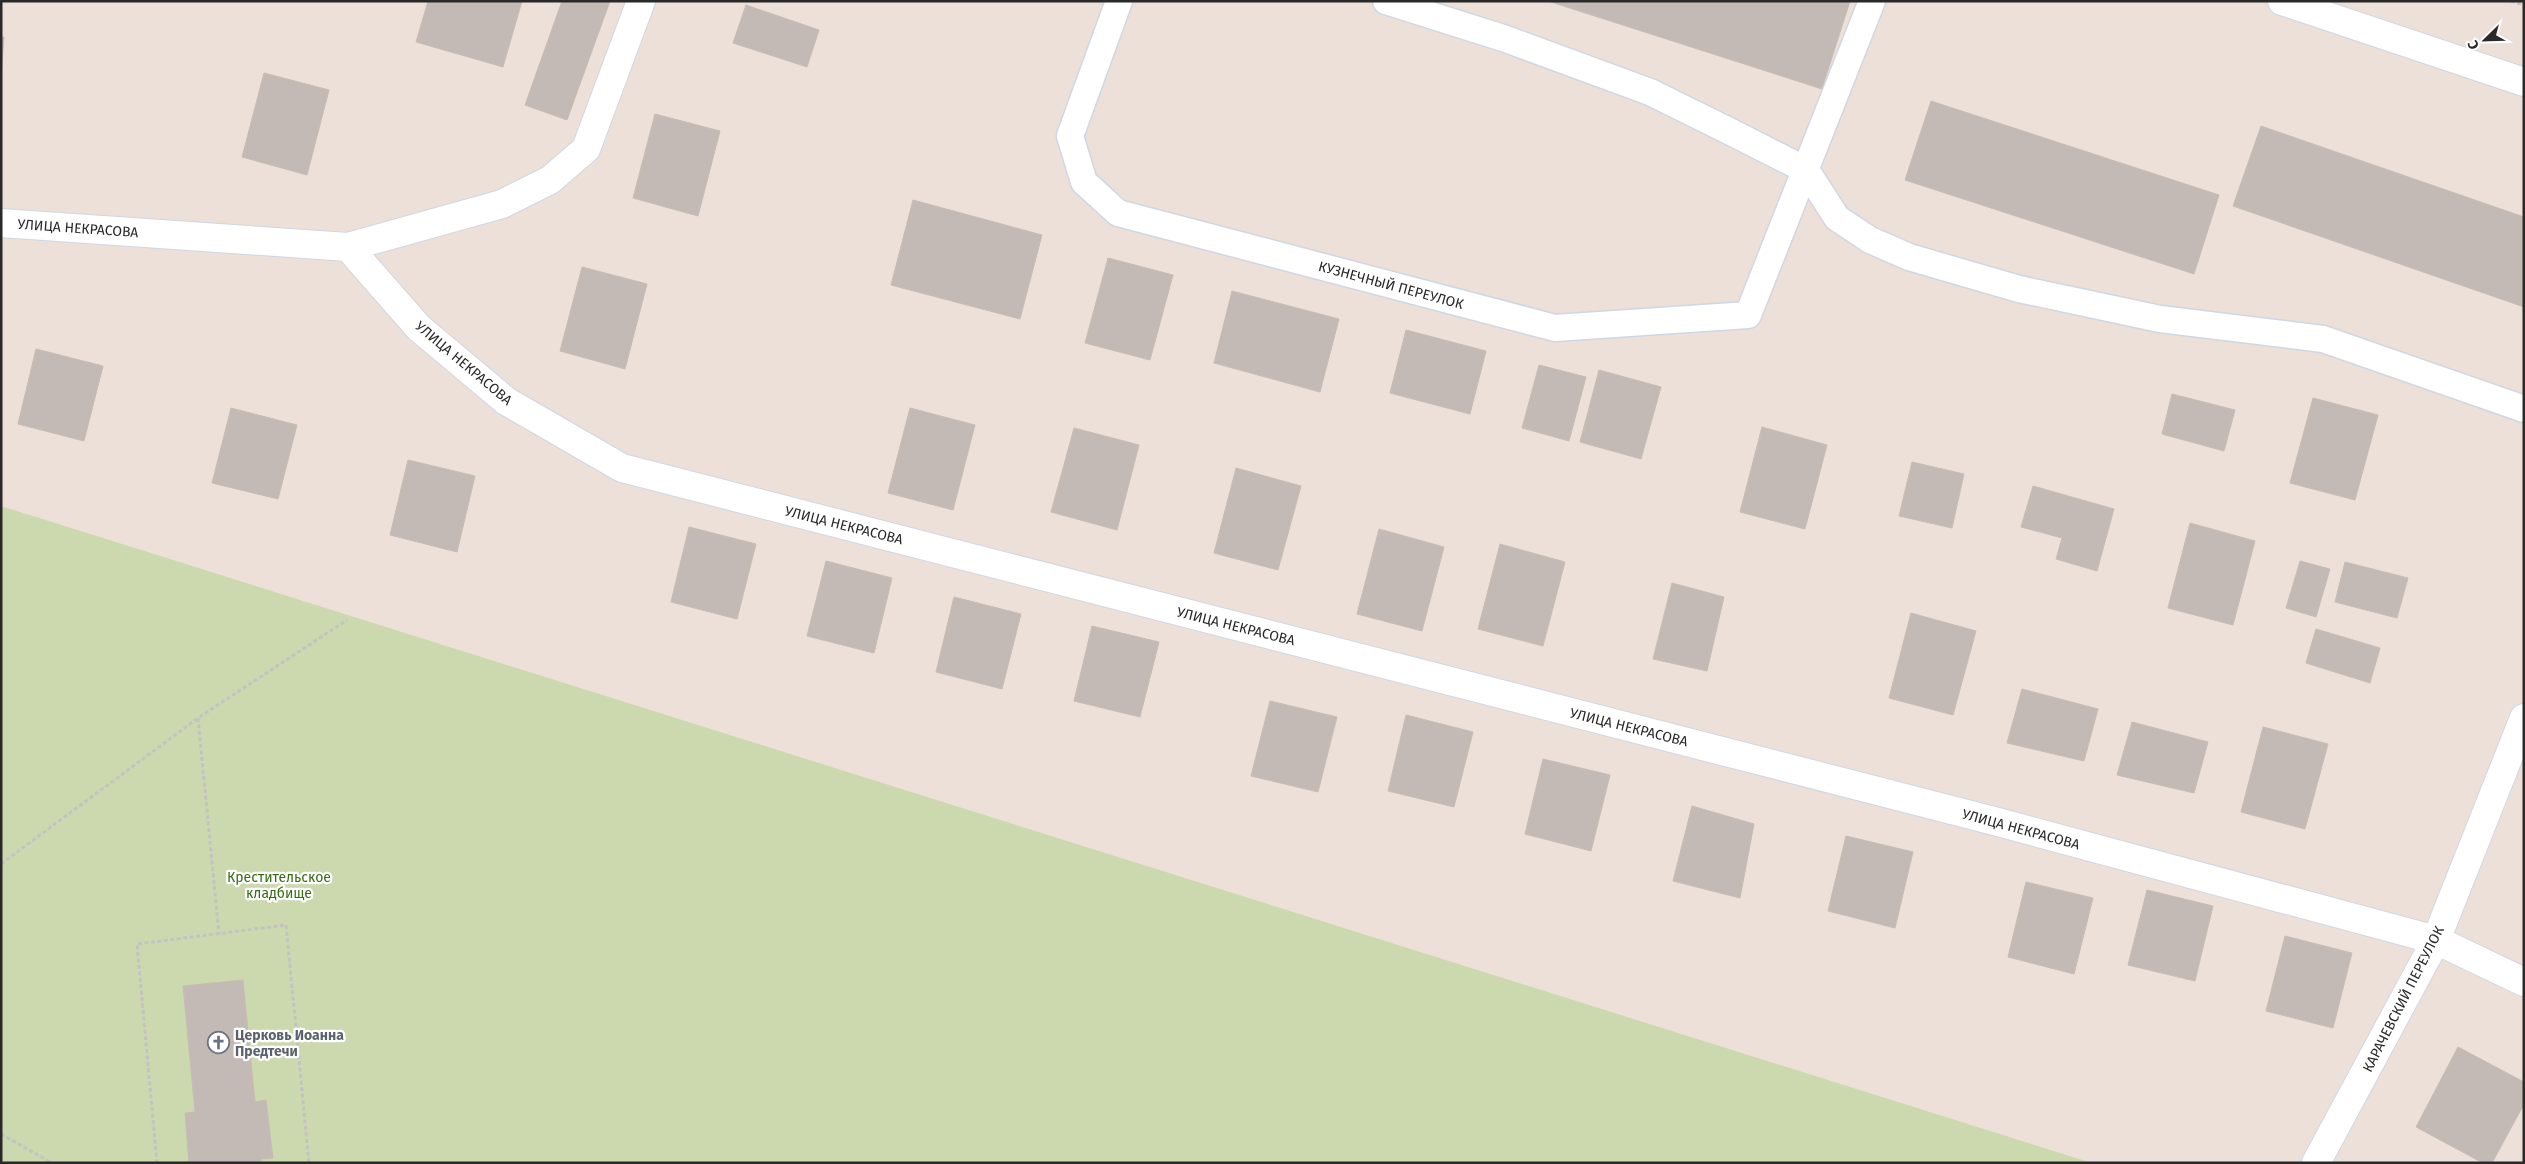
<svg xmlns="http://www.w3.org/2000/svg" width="2525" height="1164" viewBox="0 0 2525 1164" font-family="'Fira Sans',sans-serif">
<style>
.cemetery{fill:#ccd9ae}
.building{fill:#c4bab5;stroke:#c8bcb2}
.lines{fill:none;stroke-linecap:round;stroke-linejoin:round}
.service-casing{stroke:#ced7e4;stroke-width:29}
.minor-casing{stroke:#ced7e4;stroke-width:30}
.tertiary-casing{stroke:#ced7e4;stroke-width:30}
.path{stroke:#c3c3c3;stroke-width:3;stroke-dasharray:4 2.5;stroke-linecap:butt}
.service{stroke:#fff;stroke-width:26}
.minor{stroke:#fff;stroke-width:28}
.tertiary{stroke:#fff;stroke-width:28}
.labels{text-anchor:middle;stroke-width:4.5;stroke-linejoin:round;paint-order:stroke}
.street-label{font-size:14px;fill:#292929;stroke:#fff}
.park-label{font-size:14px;fill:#386d12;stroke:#fff}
.worship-label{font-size:14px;font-weight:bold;fill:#5b616d;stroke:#fff;text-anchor:start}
</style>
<rect width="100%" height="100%" fill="#ede0d8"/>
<polygon class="cemetery" points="1,506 2092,1163 1,1163"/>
<g class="building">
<polygon points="428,1 522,1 503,67 416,42"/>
<polygon points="562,1 610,1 567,120 525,105"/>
<polygon points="1548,1 1850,1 1822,89"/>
<polygon points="746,5 819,30 807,67 733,43"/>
<polygon points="1,37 4,37 1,78"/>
<polygon points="264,73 329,90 307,175 242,157"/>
<polygon points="1931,101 2219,195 2194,274 1905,180"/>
<polygon points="655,114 720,131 698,216 633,198"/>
<polygon points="2261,126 2524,217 2524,307 2233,206"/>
<polygon points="913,200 1042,235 1020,319 891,285"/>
<polygon points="1108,258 1173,275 1150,360 1085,343"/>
<polygon points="582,267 647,284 625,369 560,351"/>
<polygon points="1232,291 1339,319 1320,392 1214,363"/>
<polygon points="1406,330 1486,351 1470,414 1390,393"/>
<polygon points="36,349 103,366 84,441 18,424"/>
<polygon points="1539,365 1586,377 1569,441 1522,428"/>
<polygon points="1599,370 1661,387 1641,459 1580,442"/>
<polygon points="2172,394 2235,410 2224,451 2162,434"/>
<polygon points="2313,398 2378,415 2355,500 2290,483"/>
<polygon points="231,408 297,425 278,499 212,483"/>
<polygon points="910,408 975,425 953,510 888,493"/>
<polygon points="1762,427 1827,445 1805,529 1740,512"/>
<polygon points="1074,428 1139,445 1117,530 1051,512"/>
<polygon points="408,460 475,476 457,552 390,535"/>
<polygon points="1912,462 1964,474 1952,528 1899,516"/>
<polygon points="1236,468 1301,486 1278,570 1214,553"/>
<polygon points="2033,486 2114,509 2097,571 2056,559 2062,538 2021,527"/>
<polygon points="2190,523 2255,541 2233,625 2168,608"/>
<polygon points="689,527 756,544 737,619 671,602"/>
<polygon points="1379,529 1444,547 1422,631 1357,614"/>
<polygon points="1500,544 1565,562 1543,646 1478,629"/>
<polygon points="826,561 892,578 874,653 807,636"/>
<polygon points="2300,561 2330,569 2316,617 2286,608"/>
<polygon points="2345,562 2408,578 2397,618 2335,602"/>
<polygon points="1672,583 1724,597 1707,671 1653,659"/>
<polygon points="954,597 1021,614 1002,689 936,672"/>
<polygon points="1911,613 1976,631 1953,715 1889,698"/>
<polygon points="1092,626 1159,642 1140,717 1074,701"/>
<polygon points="2316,629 2380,648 2370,683 2306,663"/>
<polygon points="2022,689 2098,709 2084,761 2007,743"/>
<polygon points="1270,701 1337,717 1318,792 1251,776"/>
<polygon points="1406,715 1473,732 1454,807 1388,791"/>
<polygon points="2132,722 2208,742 2194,793 2117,775"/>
<polygon points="2263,727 2328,744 2305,829 2241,812"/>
<polygon points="1543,759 1610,775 1591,851 1525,834"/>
<polygon points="1692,806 1754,824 1740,898 1673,881"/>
<polygon points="1846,836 1913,852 1895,928 1828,911"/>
<polygon points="2026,882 2093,898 2074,974 2008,957"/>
<polygon points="2147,890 2213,906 2195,981 2128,965"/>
<polygon points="2285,936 2352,953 2333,1028 2266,1011"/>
<polygon points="243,980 255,1102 266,1100 273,1158 261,1159 261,1163 189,1163 185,1113 195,1112 183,986"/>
<polygon points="2458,1047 2524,1082 2524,1104 2492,1163 2483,1163 2416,1127"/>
</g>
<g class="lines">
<defs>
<g id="service">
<polyline points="1119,1 1070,136 1084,182 1118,213 1555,328 1748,315 1872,1"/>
<polyline points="1386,1 1503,38 1650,92 1727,130 1806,170 1837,218 1870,240 1909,257 2019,289 2160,319 2323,339 2524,409"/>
</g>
<g id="minor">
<polyline points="1,223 348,247 419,328 506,401 622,468 1998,822 2436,940 2524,982"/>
<polyline points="348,247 502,204 550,180 586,149 641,1"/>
<polyline points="2316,1163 2436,940 2524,718"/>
</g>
<polyline id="tertiary" points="2282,1 2524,82"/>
</defs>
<use href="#service" class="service-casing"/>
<use href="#minor" class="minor-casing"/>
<use href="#tertiary" class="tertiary-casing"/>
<g class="path">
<polyline points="2511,1 2524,5"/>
<polyline points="198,718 219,934"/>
<polyline points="1,864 198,718 347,620"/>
<polyline points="1,1134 52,1163"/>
<polyline points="157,1163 137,944 286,925 309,1163"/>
</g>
<use href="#service" class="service"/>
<use href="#minor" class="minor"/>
<use href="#tertiary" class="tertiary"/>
</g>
<defs>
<symbol id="church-ring" viewBox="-11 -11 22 22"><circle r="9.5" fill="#fff" stroke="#6b7280" stroke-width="1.5"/><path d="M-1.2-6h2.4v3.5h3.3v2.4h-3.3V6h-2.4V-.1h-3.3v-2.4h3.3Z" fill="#6b7280"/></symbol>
</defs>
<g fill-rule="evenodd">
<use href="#church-ring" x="206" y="1030" width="25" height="25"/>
</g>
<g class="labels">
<g class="street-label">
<text transform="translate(78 228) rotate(4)" y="5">УЛИЦА НЕКРАСОВА</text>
<text transform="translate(1391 285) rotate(15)" y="5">КУЗНЕЧНЫЙ ПЕРЕУЛОК</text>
<text transform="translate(464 363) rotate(40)" y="5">УЛИЦА НЕКРАСОВА</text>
<text transform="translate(844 525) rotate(14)" y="5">УЛИЦА НЕКРАСОВА</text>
<text transform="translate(1236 626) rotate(14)" y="5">УЛИЦА НЕКРАСОВА</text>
<text transform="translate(1629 727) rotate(14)" y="5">УЛИЦА НЕКРАСОВА</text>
<text transform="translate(2021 829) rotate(15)" y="5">УЛИЦА НЕКРАСОВА</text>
<text transform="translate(2403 999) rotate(-63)" y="5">КАРАЧЕВСКИЙ ПЕРЕУЛОК</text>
</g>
<g class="park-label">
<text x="279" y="882">Крестительское<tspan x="279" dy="16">кладбище</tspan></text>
</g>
<g class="worship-label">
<text x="235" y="1040">Церковь Иоанна<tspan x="235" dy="16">Предтечи</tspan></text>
</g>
</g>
<rect width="2525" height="1164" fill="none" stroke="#292929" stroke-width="5"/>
<g transform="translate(2485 40) rotate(247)" stroke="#ffffff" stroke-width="4" paint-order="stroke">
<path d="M0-4L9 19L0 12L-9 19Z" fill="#292929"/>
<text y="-8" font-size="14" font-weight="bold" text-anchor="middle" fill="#292929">С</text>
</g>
</svg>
